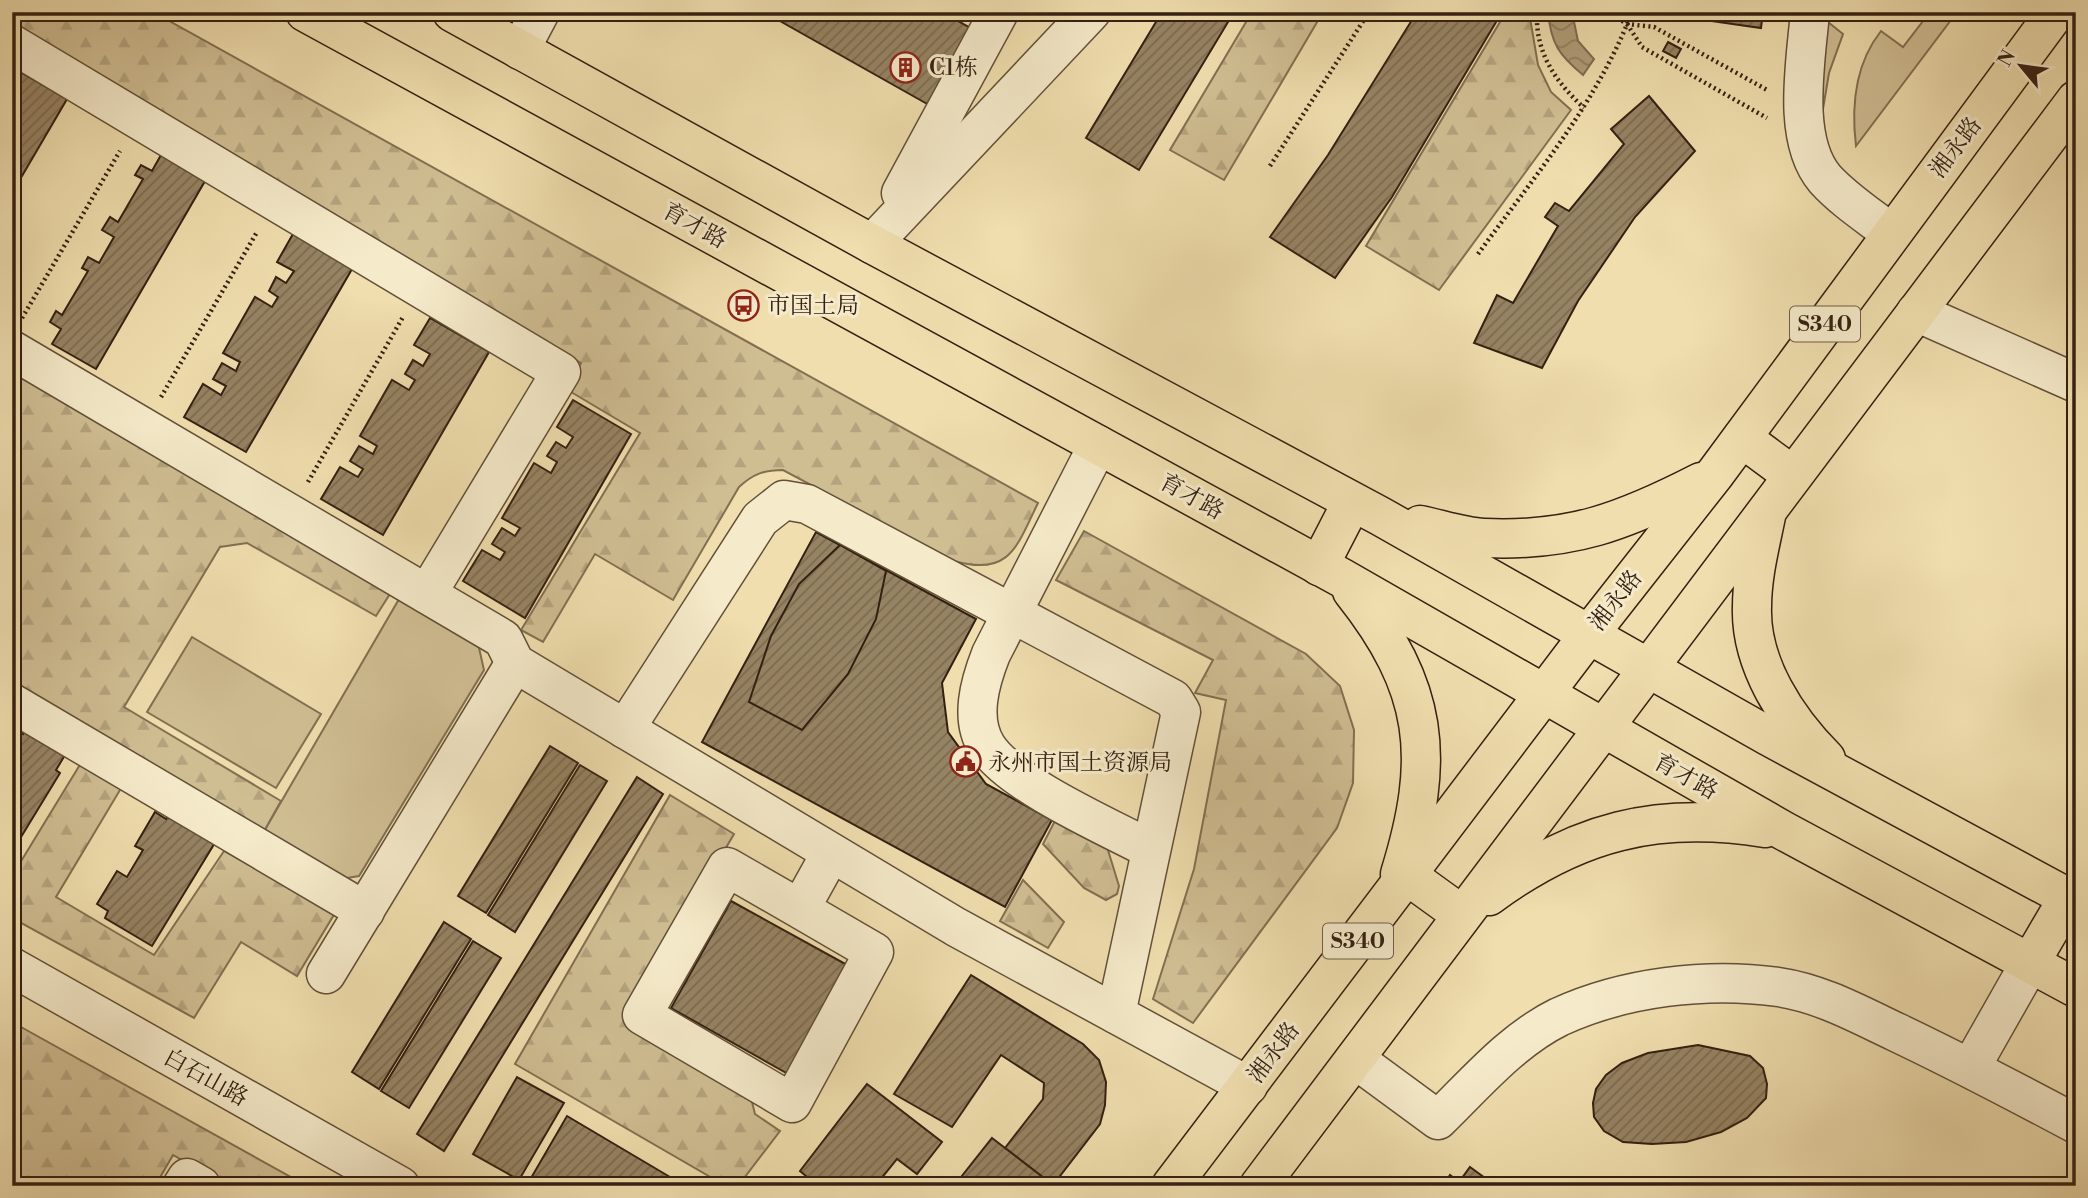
<svg xmlns="http://www.w3.org/2000/svg" width="2088" height="1198" viewBox="0 0 2088 1198" font-family="'Libre Bodoni','Noto Serif SC',serif">
<style>
.grass{fill:#d0be93;stroke:#826f52;stroke-width:2}
.forest{fill:url(#forest-firs);stroke:#826f52;stroke-width:2}
.water{fill:url(#water-waves);stroke:#7e6b50;stroke-width:2}
.building{fill:url(#building-hatch);stroke:#342012;stroke-width:2}
.lines{fill:none;stroke-linecap:round;stroke-linejoin:round}
.minor-casing{stroke:#635039;stroke-width:41}
.major-casing{stroke:#342012;stroke-width:41}
.path{stroke:#342012;stroke-width:4.5;stroke-dasharray:2 3.5;stroke-linecap:butt}
.minor{stroke:#f5eaca;stroke-width:38}
.major{stroke:#f0deae;stroke-width:38}
.labels{text-anchor:middle;stroke-width:6;stroke-linejoin:round;paint-order:stroke}
.shield{fill:#f5eaca;stroke:#6e5d49;stroke-width:2}
.shield-label{font-size:21px;font-weight:bold;fill:#342012}
.poi-label{font-size:23px;fill:#342012;stroke:#f5eaca;text-anchor:start}
.street-label{font-size:23px;fill:#342012;stroke:#f5eaca}
</style>
<defs>
<pattern id="forest-firs" width="22" height="20" patternUnits="userSpaceOnUse" patternTransform="scale(1.75)"><rect width="22" height="20" fill="#d0be93"/><path d="M5 1l3.5 6h-7zM16 11l3.5 6h-7z" fill="#b3a37e"/></pattern>
<pattern id="water-waves" width="16" height="10" patternUnits="userSpaceOnUse" patternTransform="scale(1.75)"><rect width="16" height="10" fill="#b09d79"/><path d="M0 5q4-4 8 0t8 0" fill="none" stroke="#908062"/></pattern>
<pattern id="building-hatch" width="6" height="6" patternUnits="userSpaceOnUse" patternTransform="scale(1.75)"><rect width="6" height="6" fill="#968363"/><path d="M-1 1l2-2M0 6l6-6M5 7l2-2" fill="none" stroke="#7b6b50"/></pattern>
</defs>
<rect width="100%" height="100%" fill="#f0deae"/>
<filter id="stains"><feTurbulence type="fractalNoise" baseFrequency=".00286" numOctaves="4"/><feColorMatrix values="0 0 0 0 .2 0 0 0 0 .09 0 0 0 0 .02 0 0 0 .5 -.17"/></filter>
<radialGradient id="worn" r=".72"><stop offset=".6" stop-color="#630" stop-opacity="0"/><stop offset="1" stop-color="#630" stop-opacity=".3"/></radialGradient>
<g class="grass">
<path d="M 1930,12 L 1957,12 L 1856,146 C 1851,105 1855,64 1881,31 L 1903,47 Z"/>
<polygon points="1823,18 1843,34 1829,73 1822,115"/>
<polygon points="402,594 477,639 484,670 359,876 341,879 263,833"/>
<polygon points="192,637 321,714 276,788 147,712"/>
</g>
<g class="forest">
<path d="M 12,12 L 153,12 L 1038,503 C 1017,546 1010,577 954,561 L 783,470 C 764,470 753,474 739,487 L 673,600 L 595,554 L 543,642 L 521,630 L 640,433 L 566,389 L 581,363 L 12,25 Z"/>
<polygon points="1252,12 1323,12 1224,180 1170,150"/>
<polygon points="1506,12 1529,12 1538,65 1551,92 1571,110 1439,290 1366,246"/>
<polygon points="12,368 393,589 376,616 247,543 220,547 124,707 281,801 263,833 12,685"/>
<polygon points="1084,531 1306,654 1340,686 1354,730 1353,783 1337,828 1193,1023 1153,999 1194,869 1226,700 1195,693 1213,660 1056,580"/>
<polygon points="81,763 123,785 56,897 154,955 224,851 335,913 297,976 241,942 194,1018 12,918 12,876"/>
<polygon points="670,795 734,834 625,1019 750,1094 755,1114 780,1131 738,1186 726,1186 515,1064"/>
<polygon points="1057,817 1107,847 1119,886 1117,894 1106,900 1084,888 1043,844"/>
<polygon points="1023,880 1064,922 1048,948 1000,921"/>
<polygon points="12,1022 307,1186 229,1186 173,1155 155,1186 44,1186 28,1177 22,1186 12,1186"/>
</g>
<path class="water" d="M 1548,12 L 1572,12 L 1578,41 L 1594,59 L 1583,75 C 1559,55 1551,44 1548,12 Z"/>
<g class="building">
<polygon points="764,12 942,12 972,29 929,105"/>
<polygon points="1162,12 1234,12 1139,170 1086,138"/>
<polygon points="1417,12 1502,12 1392,197 1335,278 1270,237 1328,155"/>
<polygon points="1683,12 1763,12 1761,28 1683,17"/>
<polygon points="1668,42 1681,49 1676,58 1663,51"/>
<polygon points="22,73 67,99 12,193 12,89"/>
<polygon points="1649,96 1695,151 1635,217 1578,301 1542,368 1474,343 1497,295 1513,303 1558,226 1545,217 1555,203 1569,211 1624,144 1611,129"/>
<polygon points="161,155 205,181 96,369 52,344 61,329 50,322 56,311 62,315 88,271 82,268 88,257 99,263 114,237 102,230 110,217 118,222 143,179 135,175 141,165 152,171"/>
<polygon points="293,234 352,269 246,452 184,417 203,384 221,395 226,386 213,379 222,363 236,371 240,362 223,353 255,297 272,307 278,297 269,291 276,277 286,283 294,271 277,262"/>
<polygon points="430,318 489,352 383,535 321,499 340,467 358,477 363,469 350,461 359,446 373,454 377,446 360,436 392,380 409,390 415,380 405,374 413,360 423,366 430,354 414,345"/>
<polygon points="573,400 631,434 525,618 463,581 482,550 500,560 505,552 492,544 502,528 515,536 520,528 502,518 534,463 551,473 557,462 547,456 556,442 566,448 573,437 557,427"/>
<polygon points="816,532 976,619 942,683 948,732 986,784 1052,820 1005,907 702,742"/>
<polygon points="840,545 886,571 876,619 848,674 802,730 749,702 771,636 799,584"/>
<polygon points="28,725 65,755 56,770 60,773 18,842 12,839 12,727 23,734"/>
<polygon points="550,746 578,763 486,913 458,896"/>
<polygon points="580,765 607,781 515,932 488,915"/>
<polygon points="637,777 663,794 444,1151 417,1134"/>
<polygon points="155,812 166,819 170,813 216,841 152,946 105,918 108,911 97,904 117,871 127,877 143,850 135,846"/>
<polygon points="731,901 858,971 797,1079 671,1008"/>
<polygon points="444,922 471,939 379,1089 352,1072"/>
<polygon points="473,941 501,958 409,1108 381,1091"/>
<polygon points="971,975 1083,1044 1099,1060 1106,1082 1105,1105 1100,1124 1053,1185 1005,1148 1043,1099 1044,1083 1001,1055 952,1127 894,1094"/>
<polygon points="1698,1045 1750,1056 1763,1068 1767,1084 1766,1098 1747,1118 1721,1132 1686,1142 1652,1144 1623,1142 1604,1131 1594,1117 1593,1103 1596,1089 1606,1075 1622,1063 1648,1053"/>
<polygon points="517,1077 564,1103 519,1180 473,1154"/>
<polygon points="867,1084 942,1142 917,1174 897,1159 881,1179 889,1186 818,1186 800,1171"/>
<polygon points="567,1116 675,1180 671,1186 527,1185"/>
<polygon points="992,1138 1053,1185 1052,1186 954,1186"/>
<polygon points="1470,1167 1496,1186 1443,1186 1450,1175 1459,1182"/>
</g>
<g class="lines">
<defs>
<g id="minor">
<path d="M 1810,12 C 1806,61 1791,139 1825,179 C 1844,200 1869,216 1891,233"/>
<polyline points="12,44 561,372 427,594"/>
<polyline points="520,50 540,12"/>
<polyline points="901,193 999,12"/>
<polyline points="872,244 1091,12"/>
<polyline points="1916,312 2076,383"/>
<polyline points="12,350 503,639 515,663 956,927 1248,1086"/>
<path d="M 1098,445 L 991,654 C 980,682 969,719 987,747 C 1011,784 1108,827 1150,849"/>
<polyline points="12,703 365,911"/>
<polyline points="625,729 760,519 784,500 807,504 1173,699 1181,712 1116,1014"/>
<polyline points="800,909 874,952 792,1103 642,1015 727,867 800,909 831,853"/>
<polyline points="12,967 400,1186"/>
<polyline points="326,974 515,663"/>
<path d="M 1355,1059 L 1438,1120 C 1475,1084 1512,1040 1559,1017 C 1624,987 1707,977 1778,987 C 1820,993 1858,1014 1896,1032 C 1957,1061 2016,1092 2076,1124"/>
<polyline points="1971,1067 2030,963"/>
<polyline points="182,1186 187,1178 201,1186"/>
</g>
<g id="major">
<polyline points="305,12 1342,578 1784,831 2076,988"/>
<polyline points="452,12 872,244 1380,516 1768,736 2076,902"/>
<polyline points="1742,438 1792,475"/>
<path d="M 1766,516 C 1760,546 1752,576 1752,607 C 1750,664 1787,720 1826,759"/>
<path d="M 1420,525 C 1440,529 1463,537 1484,538 C 1571,542 1625,521 1701,482"/>
<polyline points="1319,566 1352,502"/>
<path d="M 1352,591 C 1429,688 1436,757 1400,874"/>
<polyline points="1408,876 1462,915"/>
<path d="M 1489,896 C 1577,831 1657,811 1765,828"/>
<polyline points="2030,963 2068,898"/>
<polyline points="1171,1186 1590,633 1715,474 2056,12"/>
<polyline points="1259,1186 2076,100"/>
</g>
</defs>
<use href="#minor" class="minor-casing"/>
<use href="#major" class="major-casing"/>
<g class="path">
<path d="M 1537,12 C 1535,53 1556,82 1584,108"/>
<polyline points="1608,12 1627,24 1654,27 1769,91"/>
<polyline points="1627,24 1642,47 1767,118"/>
<polyline points="1270,166 1369,12"/>
<path d="M 1478,254 C 1534,177 1597,103 1632,12"/>
<polyline points="22,318 120,151"/>
<polyline points="161,397 257,232"/>
<polyline points="308,482 403,317"/>
</g>
<use href="#minor" class="minor"/>
<use href="#major" class="major"/>
</g>
<defs>
<symbol id="building-ring" viewBox="-11 -11 22 22"><circle r="9.5" fill="#f5eaca" stroke="#8f2418" stroke-width="1.5"/><path d="M-4-6H4V6H1V3H-1V6H-4ZM-2.5-4.3h1.7v1.8h-1.7ZM.8-4.3h1.7v1.8H.8ZM-2.5-1h1.7V.8h-1.7ZM.8-1h1.7V.8H.8Z" fill="#8f2418"/></symbol>
<symbol id="bus-ring" viewBox="-11 -11 22 22"><circle r="9.5" fill="#f5eaca" stroke="#8f2418" stroke-width="1.5"/><path d="M-5-6H5V4H4V6H2V4H-2V6H-4V4H-5ZM-3.5-4V0h7V-4ZM-3.5 1.2v1.5H-2V1.2ZM2 1.2v1.5H3.5V1.2Z" fill="#8f2418"/></symbol>
<symbol id="civic-ring" viewBox="-11 -11 22 22"><circle r="9.5" fill="#f5eaca" stroke="#8f2418" stroke-width="1.5"/><path d="M-.6-6.5H3V-4.5H.6V-3L4-1V1h2V6H-6V1h2V-1L-.6-3ZM-1.2 2.5V6h2.4V2.5Z" fill="#8f2418"/></symbol>
</defs>
<g fill-rule="evenodd">
<use href="#building-ring" x="888" y="50" width="35" height="35"/>
<use href="#bus-ring" x="726" y="288" width="35" height="35"/>
<use href="#civic-ring" x="948" y="744" width="35" height="35"/>
</g>
<g class="labels">
<g class="shield">
<rect x="1790" y="306.5" width="70" height="35" rx="5"/>
<rect x="1323" y="923.5" width="70" height="35" rx="5"/>
</g>
<g class="shield-label">
<text x="1825" y="331">S340</text>
<text x="1358" y="948">S340</text>
</g>
<g class="poi-label">
<text x="929" y="75">C1栋</text>
<text x="767" y="313">市国土局</text>
<text x="988" y="770">永州市国土资源局</text>
</g>
<g class="street-label">
<text transform="translate(1955 147) rotate(-53)" y="8">湘永路</text>
<text transform="translate(695 225) rotate(29)" y="8">育才路</text>
<text transform="translate(1192 496) rotate(29)" y="8">育才路</text>
<text transform="translate(1615 600) rotate(-52)" y="8">湘永路</text>
<text transform="translate(1686 776) rotate(29)" y="8">育才路</text>
<text transform="translate(1273 1052) rotate(-53)" y="8">湘永路</text>
<text transform="translate(206 1077) rotate(29)" y="8">白石山路</text>
</g>
</g>
<rect width="2088" height="1198" fill="none" stroke="#f0deae" stroke-width="42"/>
<rect x="14" y="14" width="2060" height="1170" fill="none" stroke="#342012" stroke-width="3.5"/>
<rect x="21" y="21" width="2046" height="1156" fill="none" stroke="#342012" stroke-width="2"/>
<g transform="translate(2021 66) rotate(299)" stroke="#f5eaca" stroke-width="5" paint-order="stroke">
<path d="M0-5L12 26L0 18L-12 26Z" fill="#342012"/>
<text y="-10" font-size="19" font-weight="bold" text-anchor="middle" fill="#342012">N</text>
</g>
<rect width="100%" height="100%" filter="url(#stains)"/>
<rect width="100%" height="100%" fill="url(#worn)"/>
</svg>
